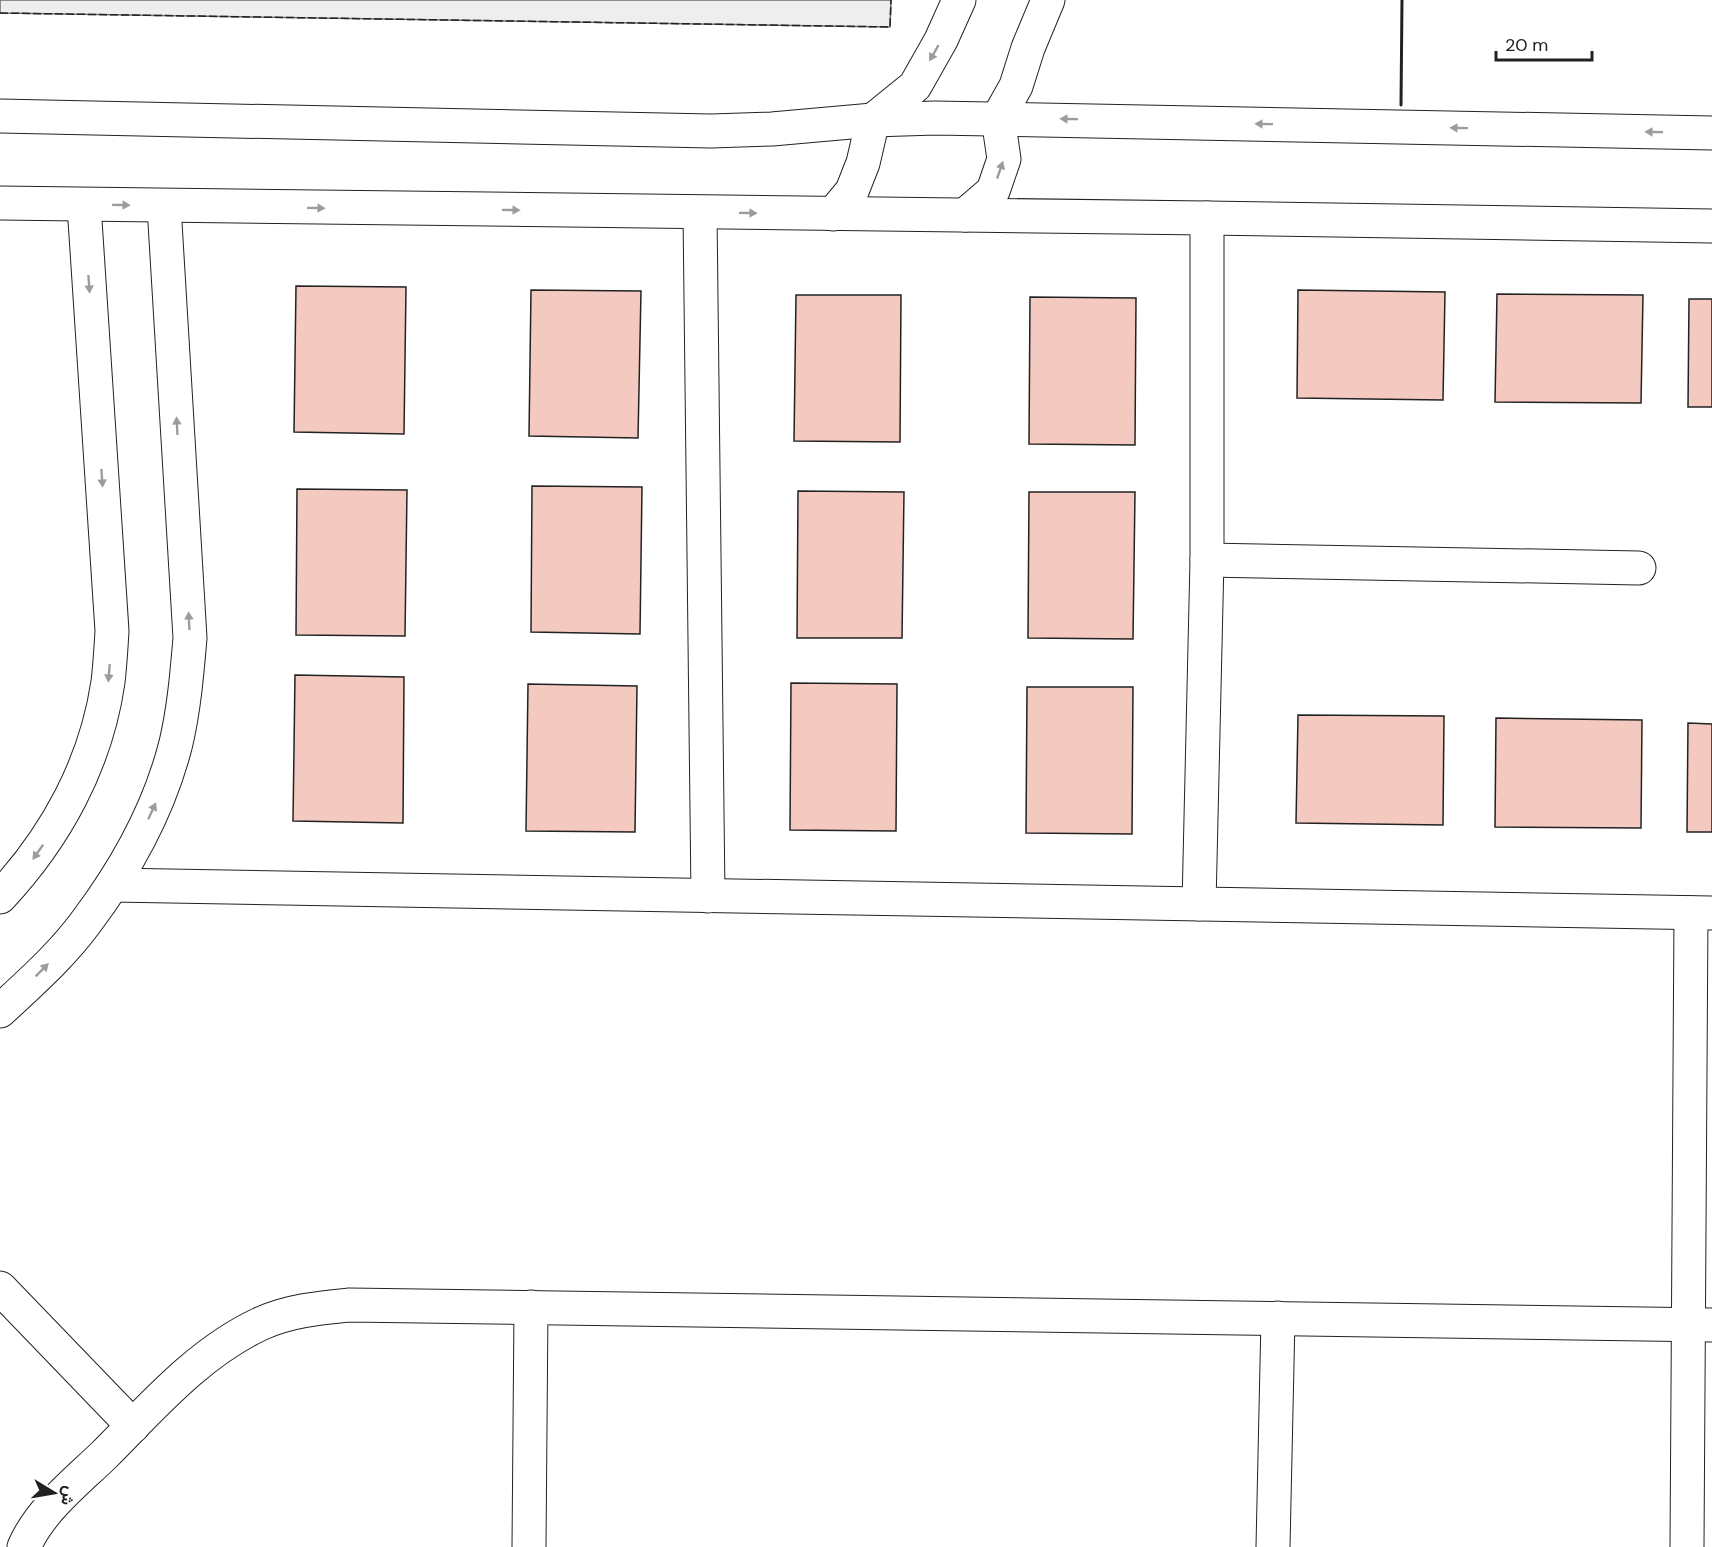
<svg xmlns="http://www.w3.org/2000/svg" width="1712" height="1547" viewBox="0 0 1712 1547" font-family="'DM Sans',Vazirmatn,sans-serif">
<style>
.green{fill:#eee;stroke:#6f6f6f;stroke-width:1.5}
.building{fill:#f3c9c0;stroke:#222;stroke-width:1.5}
.lines{fill:none;stroke-linecap:round;stroke-linejoin:round}
.minor-casing{stroke:#222;stroke-width:35}
.minor{stroke:#fff;stroke-width:33}
.fence{stroke:#222;stroke-width:1.5;stroke-dasharray:8 3;stroke-linecap:butt}
.wall{stroke:#222;stroke-width:3}
.oneway{fill:#9c9c9c}
</style>
<rect width="100%" height="100%" fill="#fff"/>
<polygon class="green" points="0,0 891,0 890,27 0,13"/>
<g class="building">
<polygon points="296,286 406,287 404,434 294,432"/>
<polygon points="531,290 641,291 638,438 529,436"/>
<polygon points="1298,290 1445,292 1443,400 1297,398"/>
<polygon points="1497,294 1643,295 1641,403 1495,402"/>
<polygon points="796,295 901,295 900,442 794,441"/>
<polygon points="1030,297 1136,298 1135,445 1029,444"/>
<polygon points="1689,299 1712,299 1712,407 1688,407"/>
<polygon points="532,486 642,487 640,634 531,632"/>
<polygon points="297,489 407,490 405,636 296,635"/>
<polygon points="798,491 904,492 902,638 797,638"/>
<polygon points="1029,492 1135,492 1133,639 1028,638"/>
<polygon points="295,675 404,677 403,823 293,821"/>
<polygon points="791,683 897,684 896,831 790,830"/>
<polygon points="528,684 637,686 635,832 526,831"/>
<polygon points="1027,687 1133,687 1132,834 1026,833"/>
<polygon points="1298,715 1444,716 1443,825 1296,823"/>
<polygon points="1496,718 1642,720 1641,828 1495,827"/>
<polygon points="1688,723 1712,724 1712,832 1687,832"/>
</g>
<g class="lines">
<defs>
<g id="minor">
<polyline points="0,116 711,131 772,129 873,120 935,118 1712,133"/>
<polyline points="0,203 1207,218 1712,226"/>
<polyline points="700,213 708,896"/>
<polyline points="833,214 852,191 863,163 873,120 915,86 941,40 959,0"/>
<polyline points="965,215 993,191 1004,159 998,118 1016,86 1028,48 1048,0"/>
<polyline points="1207,560 1639,568"/>
<polyline points="112,885 1712,913"/>
<path d="M 0,897 C 56,837 96,764 108,682 C 110,665 111,648 112,631 L 84,205"/>
<polyline points="1199,904 1207,560 1207,218"/>
<path d="M 0,1011 C 30,983 62,955 86,922 C 126,869 160,807 176,743 C 184,709 187,673 190,638 L 164,206"/>
<polyline points="0,1288 133,1426"/>
<path d="M 24,1547 C 40,1510 76,1482 104,1455 C 152,1407 198,1353 260,1324 C 288,1311 319,1308 349,1305 L 1712,1325"/>
<polyline points="529,1547 531,1307"/>
<polyline points="1273,1547 1278,1318"/>
<polyline points="1687,1547 1691,913"/>
</g>
</defs>
<use href="#minor" class="minor-casing"/>
<use href="#minor" class="minor"/>
<polyline class="fence" points="0,13 890,27 891,0"/>
<polyline class="wall" points="1401,105 1402,0"/>
</g>
<defs><path id="oneway-solid" d="M-6-.8H1V-3.2L6.5 0L1 3.2V.8H-6Z" transform="scale(1.5)"/></defs>
<g class="oneway">
<use href="#oneway-solid" transform="translate(934 53) rotate(120)"/>
<use href="#oneway-solid" transform="translate(1069 119) rotate(-179)"/>
<use href="#oneway-solid" transform="translate(1264 124) rotate(-179)"/>
<use href="#oneway-solid" transform="translate(1459 128) rotate(-179)"/>
<use href="#oneway-solid" transform="translate(1654 132) rotate(-179)"/>
<use href="#oneway-solid" transform="translate(1000 170) rotate(-71)"/>
<use href="#oneway-solid" transform="translate(121 205) rotate(1)"/>
<use href="#oneway-solid" transform="translate(316 208) rotate(1)"/>
<use href="#oneway-solid" transform="translate(511 210) rotate(1)"/>
<use href="#oneway-solid" transform="translate(748 213) rotate(1)"/>
<use href="#oneway-solid" transform="translate(89 284) rotate(86)"/>
<use href="#oneway-solid" transform="translate(177 426) rotate(-93)"/>
<use href="#oneway-solid" transform="translate(102 478) rotate(86)"/>
<use href="#oneway-solid" transform="translate(189 621) rotate(-93)"/>
<use href="#oneway-solid" transform="translate(109 673) rotate(95)"/>
<use href="#oneway-solid" transform="translate(152 811) rotate(-65)"/>
<use href="#oneway-solid" transform="translate(38 852) rotate(125)"/>
<use href="#oneway-solid" transform="translate(42 970) rotate(-45)"/>
</g>
<g transform="translate(54 1493) rotate(101)" stroke="#ffffff" stroke-width="4.5" paint-order="stroke">
<path d="M0-4.5L10 22L0 15L-10 22Z" fill="#222222"/>
<text y="-9" font-size="16" font-weight="bold" text-anchor="middle" fill="#222222">ش</text>
</g>
<path d="M1496 51v9h96v-9" fill="none" stroke="#222222" stroke-width="3"/>
<text x="1505" y="51" font-size="18" fill="#222222" stroke="#ffffff" stroke-width="4.5" paint-order="stroke">20 m</text>
</svg>
